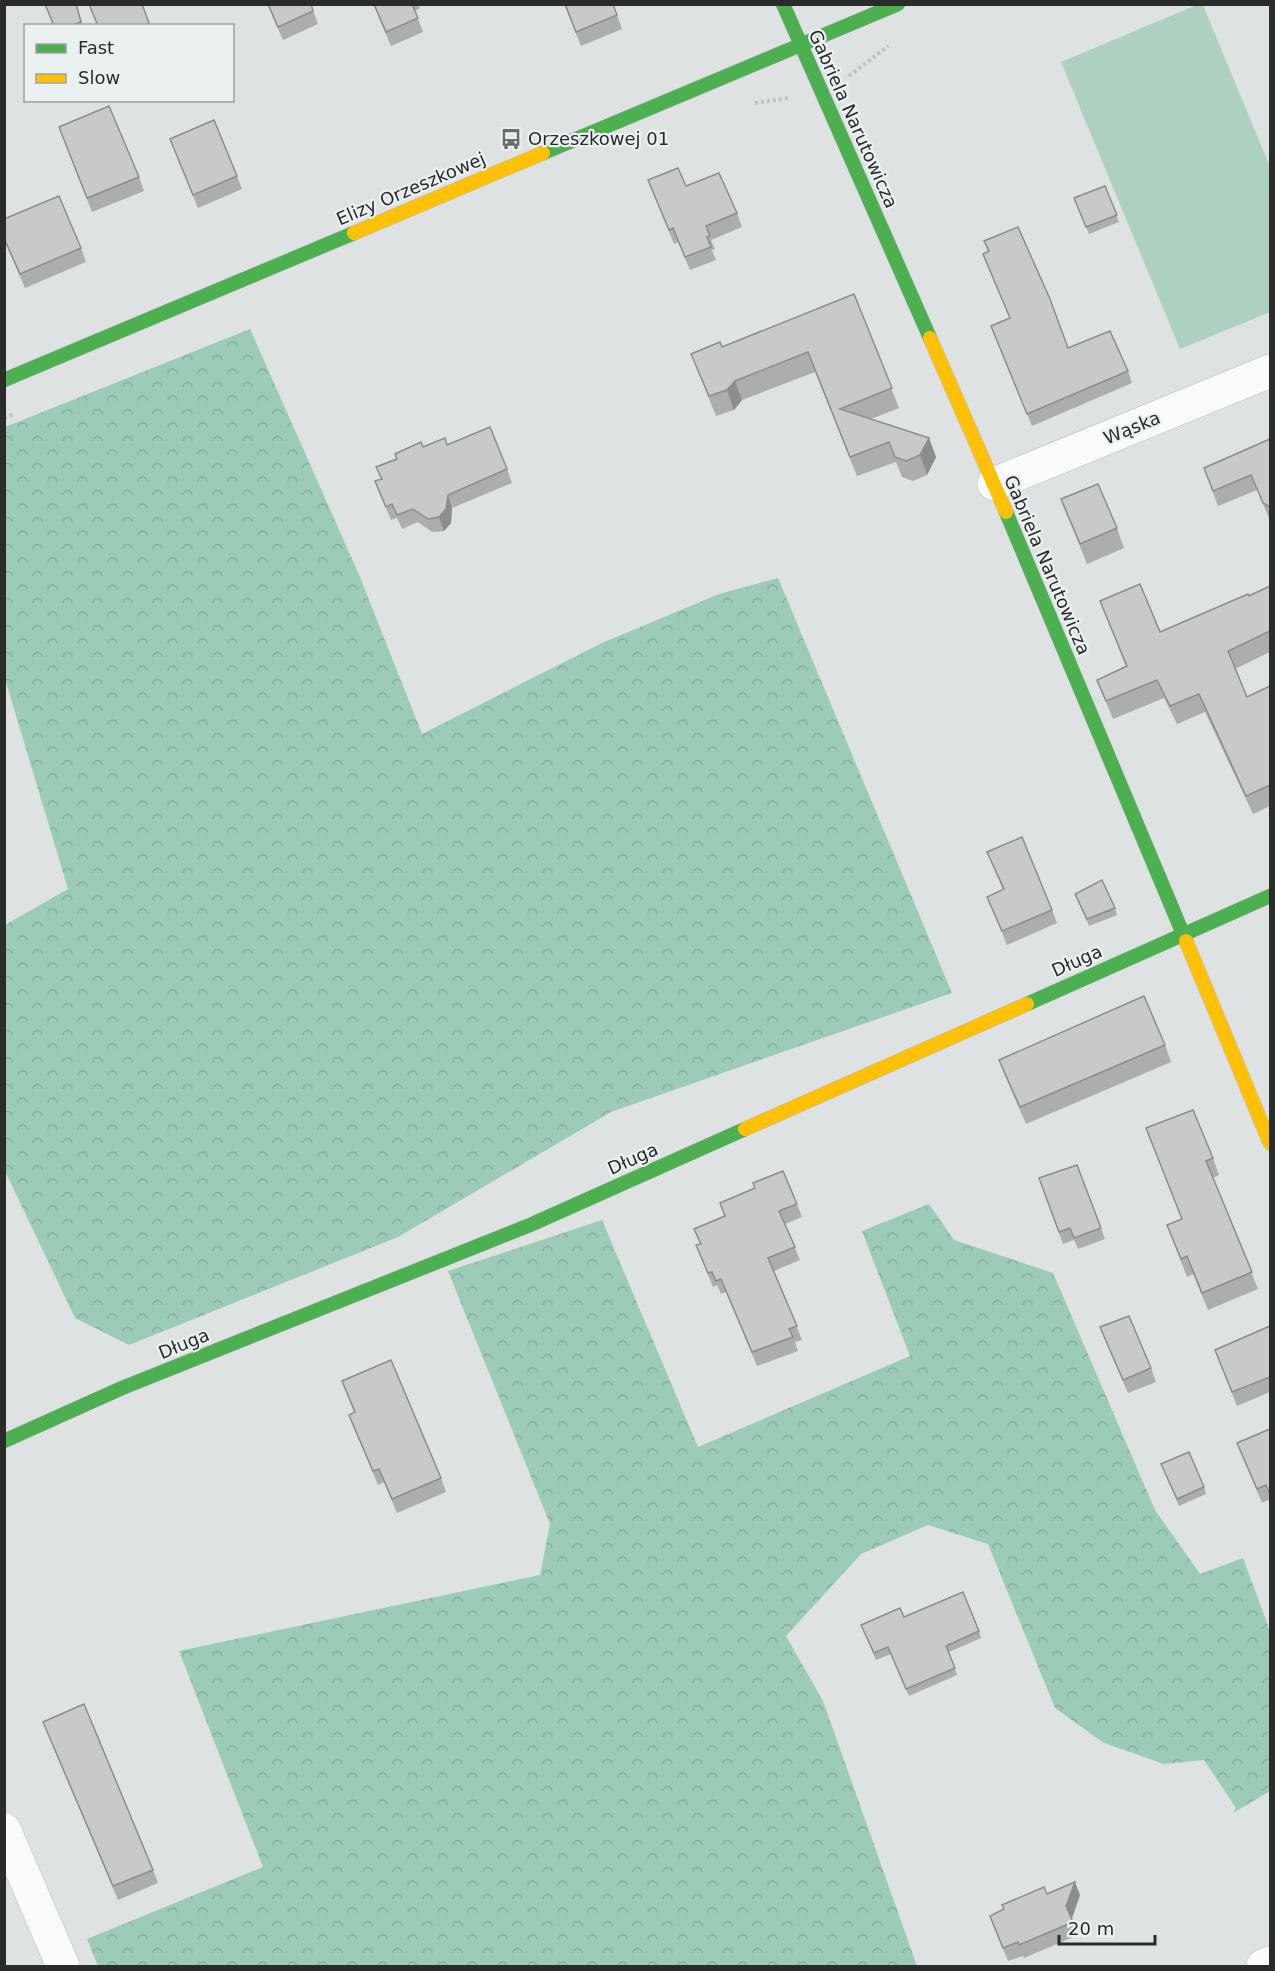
<svg xmlns="http://www.w3.org/2000/svg" width="1275" height="1971" viewBox="0 0 1275 1971" font-family="'DejaVu Sans',sans-serif">
<style>
.forest{fill:url(#forest-crowns)}
.garden{fill:#add0c0}
.lines{fill:none;stroke-linecap:round;stroke-linejoin:round}
.street-casing{stroke:#bbbdbd;stroke-width:34}
.fast-casing{stroke:#bbbdbd;stroke-width:15}
.slow-casing{stroke:#bbbdbd;stroke-width:15}
.path{stroke:#bfc1c1;stroke-width:4;stroke-dasharray:3 3;stroke-linecap:butt}
.street{stroke:#fafbfb;stroke-width:33}
.fast{stroke:#4caf50;stroke-width:14}
.slow{stroke:#ffc107;stroke-width:14}
.wall{fill:#acaeae}
.shaded-wall{fill:#8c8d8d}
.building{fill:#c8caca;stroke:#8c8d8d;stroke-width:1.5}
.labels{text-anchor:middle;stroke-width:4.5;stroke-linejoin:round;paint-order:stroke}
.street-label{font-size:18px;fill:#2a2c2c;stroke:#ebf0f1}
.poi-label{font-size:18px;fill:#2a2c2c;stroke:#ebf0f1;text-anchor:start}
</style>
<defs>
<pattern id="forest-crowns" width="20" height="18" patternUnits="userSpaceOnUse" patternTransform="scale(1.5)"><rect width="20" height="18" fill="#9ccbb7"/><path d="M2 6a3 3 0 1 1 6 0M12 15a3 3 0 1 1 6 0" fill="none" stroke="#87ae9e"/></pattern>
</defs>
<rect width="100%" height="100%" fill="#dee2e2"/>
<g class="forest">
<polygon points="250,329 360,577 422,734 602,643 719,594 778,578 952,993 611,1112 398,1237 129,1345 75,1318 5,1171 5,925 68,889 5,679 5,427"/>
<polygon points="929,1204 954,1240 1053,1273 1155,1510 1200,1574 1243,1558 1270,1631 1270,1791 1233,1813 1236,1808 1204,1760 1164,1764 1104,1743 1055,1708 988,1544 928,1525 861,1554 786,1636 823,1701 917,1966 98,1966 87,1939 263,1867 179,1651 540,1575 550,1524 448,1271 602,1220 698,1447 910,1356 862,1231"/>
</g>
<polygon class="garden" points="1199,4 1203,5 1270,167 1270,312 1180,349 1061,62"/>
<g class="lines">
<defs>
<g id="street">
<polyline points="994,484 1270,371"/>
<polyline points="4,1829 63,1966"/>
<polyline points="1263,1966 1270,1963"/>
</g>
<g id="fast">
<polyline points="783,4 930,338"/>
<polyline points="543,153 898,4"/>
<polyline points="4,380 354,233"/>
<polyline points="1006,512 1186,941"/>
<polyline points="1027,1004 1270,896"/>
<polyline points="4,1441 122,1388 530,1225 745,1129"/>
</g>
<g id="slow">
<polyline points="354,233 543,153"/>
<polyline points="930,338 1006,512"/>
<polyline points="1186,941 1270,1143"/>
<polyline points="745,1129 1027,1004"/>
</g>
</defs>
<use href="#street" class="street-casing"/>
<use href="#fast" class="fast-casing"/>
<use href="#slow" class="slow-casing"/>
<g class="path">
<polyline points="849,76 888,46"/>
<polyline points="755,103 789,98"/>
<polyline points="4,418 15,414"/>
</g>
<use href="#street" class="street"/>
<use href="#fast" class="fast"/>
<use href="#slow" class="slow"/>
</g>
<g class="wall">
<polygon points="76,4 83,26 53,26"/>
<polygon points="267,4 311,4 318,24 283,40"/>
<polygon points="373,4 418,4 420,8 415,11 423,32 391,46"/>
<polygon points="564,4 613,4 622,29 581,46"/>
<polygon points="170,139 237,176 242,189 198,208"/>
<polygon points="64,141 139,177 144,191 92,212"/>
<polygon points="648,180 686,186 737,213 742,227 711,240 715,249 712,250 716,260 690,270 678,242 674,244"/>
<polygon points="1105,186 1119,222 1089,234 1074,198"/>
<polygon points="4,219 81,248 86,262 25,288 4,240"/>
<polygon points="984,241 1068,348 1128,371 1132,383 1032,426 991,326 1010,319 983,254 988,252"/>
<polygon points="854,294 899,408 871,419 929,438 936,457 927,475 913,481 902,477 896,462 857,476 815,372 742,400 734,410 716,416 691,354 722,347"/>
<polygon points="1270,439 1270,519 1269,518 1257,490 1218,506 1204,468"/>
<polygon points="447,445 507,469 512,483 452,508 451,523 444,531 432,532 418,522 402,529 397,518 391,520 380,495 375,481 381,479 376,467 423,447"/>
<polygon points="1061,499 1117,528 1124,548 1087,564"/>
<polygon points="1270,586 1270,652 1235,669 1247,697 1270,686 1270,806 1253,814 1205,712 1177,724 1164,698 1113,719 1097,680 1126,667 1100,601 1160,632"/>
<polygon points="987,852 1052,910 1057,923 1007,945 987,897 1003,890"/>
<polygon points="1075,894 1115,908 1117,915 1089,926"/>
<polygon points="1165,1045 1171,1062 1026,1124 1005,1076 999,1060"/>
<polygon points="1146,1128 1213,1158 1219,1175 1213,1178 1258,1289 1208,1310 1193,1274 1187,1277 1167,1225 1182,1219"/>
<polygon points="1077,1165 1105,1239 1078,1249 1074,1240 1063,1244 1039,1178"/>
<polygon points="720,1203 797,1204 802,1217 785,1224 800,1260 774,1271 802,1340 795,1342 798,1351 757,1366 726,1292 721,1294 717,1285 713,1287 696,1245 700,1244 694,1229 724,1216"/>
<polygon points="1270,1326 1270,1392 1237,1406 1215,1350"/>
<polygon points="1100,1327 1151,1368 1156,1382 1128,1393"/>
<polygon points="342,1381 441,1478 446,1492 397,1513 384,1482 378,1485 354,1428 349,1415 354,1412"/>
<polygon points="1270,1429 1270,1499 1262,1503 1237,1443"/>
<polygon points="1164,1471 1204,1487 1206,1494 1179,1506"/>
<polygon points="904,1617 979,1631 981,1638 949,1652 957,1675 909,1696 891,1654 876,1660 861,1625"/>
<polygon points="43,1722 153,1870 158,1883 118,1900"/>
<polygon points="1047,1894 1080,1895 1072,1919 1078,1935 1024,1958 1023,1956 1008,1961 990,1916"/>
</g>
<g class="shaded-wall">
<polygon points="735,381 742,400 734,410 727,390"/>
<polygon points="929,438 936,457 927,475 920,455"/>
<polygon points="448,495 452,508 451,523 444,531 439,517"/>
<polygon points="1075,1882 1080,1895 1071,1920 1066,1906"/>
</g>
<g class="building">
<polygon points="45,4 76,4 81,22 70,26 54,26"/>
<polygon points="89,4 142,4 149,23 144,26 98,26"/>
<polygon points="268,4 311,4 313,11 278,27"/>
<polygon points="374,4 412,4 418,18 386,32"/>
<polygon points="565,4 613,4 617,15 576,32"/>
<polygon points="109,106 139,177 87,198 59,127"/>
<polygon points="214,120 237,176 193,195 170,139"/>
<polygon points="678,168 686,186 719,173 737,213 706,226 710,236 707,237 711,247 685,257 673,228 669,230 648,180"/>
<polygon points="1105,186 1117,215 1086,227 1074,198"/>
<polygon points="59,196 81,248 20,274 4,238 4,219"/>
<polygon points="1018,227 1050,299 1068,348 1110,331 1128,371 1027,414 991,326 1010,318 983,254 989,251 984,241"/>
<polygon points="854,294 892,388 840,409 929,438 920,455 906,461 895,457 889,442 850,457 808,352 735,381 727,390 709,396 691,354 720,342 722,347"/>
<polygon points="490,427 507,469 448,495 446,509 439,517 428,519 413,509 397,515 392,504 386,507 375,481 382,479 376,467 397,459 395,454 421,442 423,447 445,438 447,445"/>
<polygon points="1270,439 1270,507 1263,503 1251,475 1213,491 1204,468"/>
<polygon points="1098,484 1117,528 1080,544 1061,499"/>
<polygon points="1140,584 1160,632 1248,594 1249,596 1270,586 1270,631 1228,651 1247,697 1270,686 1270,785 1246,796 1199,694 1170,706 1157,680 1106,701 1097,680 1127,666 1100,601"/>
<polygon points="1022,837 1052,910 1002,931 987,897 1004,889 987,852"/>
<polygon points="1102,880 1115,908 1087,919 1075,894"/>
<polygon points="1144,996 1165,1045 1020,1107 999,1060"/>
<polygon points="1193,1110 1213,1158 1206,1161 1252,1272 1202,1293 1187,1256 1181,1259 1167,1225 1182,1219 1146,1128"/>
<polygon points="1077,1165 1101,1228 1074,1238 1070,1228 1059,1232 1039,1178"/>
<polygon points="783,1171 797,1204 779,1211 795,1247 768,1258 797,1326 789,1329 793,1337 752,1352 721,1279 716,1281 712,1272 708,1273 696,1245 701,1244 694,1229 725,1216 720,1203 755,1188 753,1183"/>
<polygon points="1129,1316 1151,1368 1123,1380 1100,1327"/>
<polygon points="1270,1326 1270,1377 1232,1392 1215,1350"/>
<polygon points="391,1360 441,1478 392,1499 379,1469 373,1471 349,1415 355,1412 342,1381"/>
<polygon points="1270,1429 1270,1495 1266,1485 1257,1489 1237,1443"/>
<polygon points="1189,1452 1204,1487 1177,1499 1161,1464"/>
<polygon points="963,1592 979,1631 946,1646 955,1668 906,1689 888,1647 874,1653 861,1625 900,1608 904,1617"/>
<polygon points="84,1704 153,1870 113,1886 43,1722"/>
<polygon points="1075,1882 1066,1906 1073,1922 1019,1945 1018,1942 1003,1948 990,1916 1004,1909 1002,1905 1044,1887 1047,1894"/>
</g>
<defs>
<symbol id="bus-bare" viewBox="-9 -9 18 18"><path d="M-5-6H5V4H4V6H2V4H-2V6H-4V4H-5ZM-3.5-4V0h7V-4ZM-3.5 1.2v1.5H-2V1.2ZM2 1.2v1.5H3.5V1.2Z" fill="#696c6c" stroke="#ebf0f1" stroke-width="2.5" paint-order="stroke"/></symbol>
</defs>
<g fill-rule="evenodd">
<use href="#bus-bare" x="496" y="124" width="30" height="30"/>
</g>
<g class="labels">
<g class="street-label">
<text transform="translate(853 119) rotate(66)" y="6">Gabriela Narutowicza</text>
<text transform="translate(411 189) rotate(-23)" y="6">Elizy Orzeszkowej</text>
<text transform="translate(1132 428) rotate(-22)" y="6">Wąska</text>
<text transform="translate(1047 565) rotate(67)" y="6">Gabriela Narutowicza</text>
<text transform="translate(1077 961) rotate(-24)" y="6">Długa</text>
<text transform="translate(633 1159) rotate(-24)" y="6">Długa</text>
<text transform="translate(184 1344) rotate(-22)" y="6">Długa</text>
</g>
<g class="poi-label">
<text x="528" y="145">Orzeszkowej 01</text>
</g>
</g>
<rect width="1275" height="1971" fill="none" stroke="#2a2c2c" stroke-width="12"/>
<rect x="24" y="24" width="210" height="78" fill="#ebf0f1" stroke="#9ea2a2" stroke-width="1.5"/>
<rect x="36" y="44" width="30" height="9" fill="#4caf50" stroke="#9ea2a2" stroke-width="1.5"/>
<text x="78" y="54" font-size="18" fill="#2a2c2c">Fast</text>
<rect x="36" y="74" width="30" height="9" fill="#ffc107" stroke="#9ea2a2" stroke-width="1.5"/>
<text x="78" y="84" font-size="18" fill="#2a2c2c">Slow</text>
<path d="M1059 1935v9h96v-9" fill="none" stroke="#2a2c2c" stroke-width="3"/>
<text x="1068" y="1935" font-size="18" fill="#2a2c2c" stroke="#ebf0f1" stroke-width="4.5" paint-order="stroke">20 m</text>
</svg>
